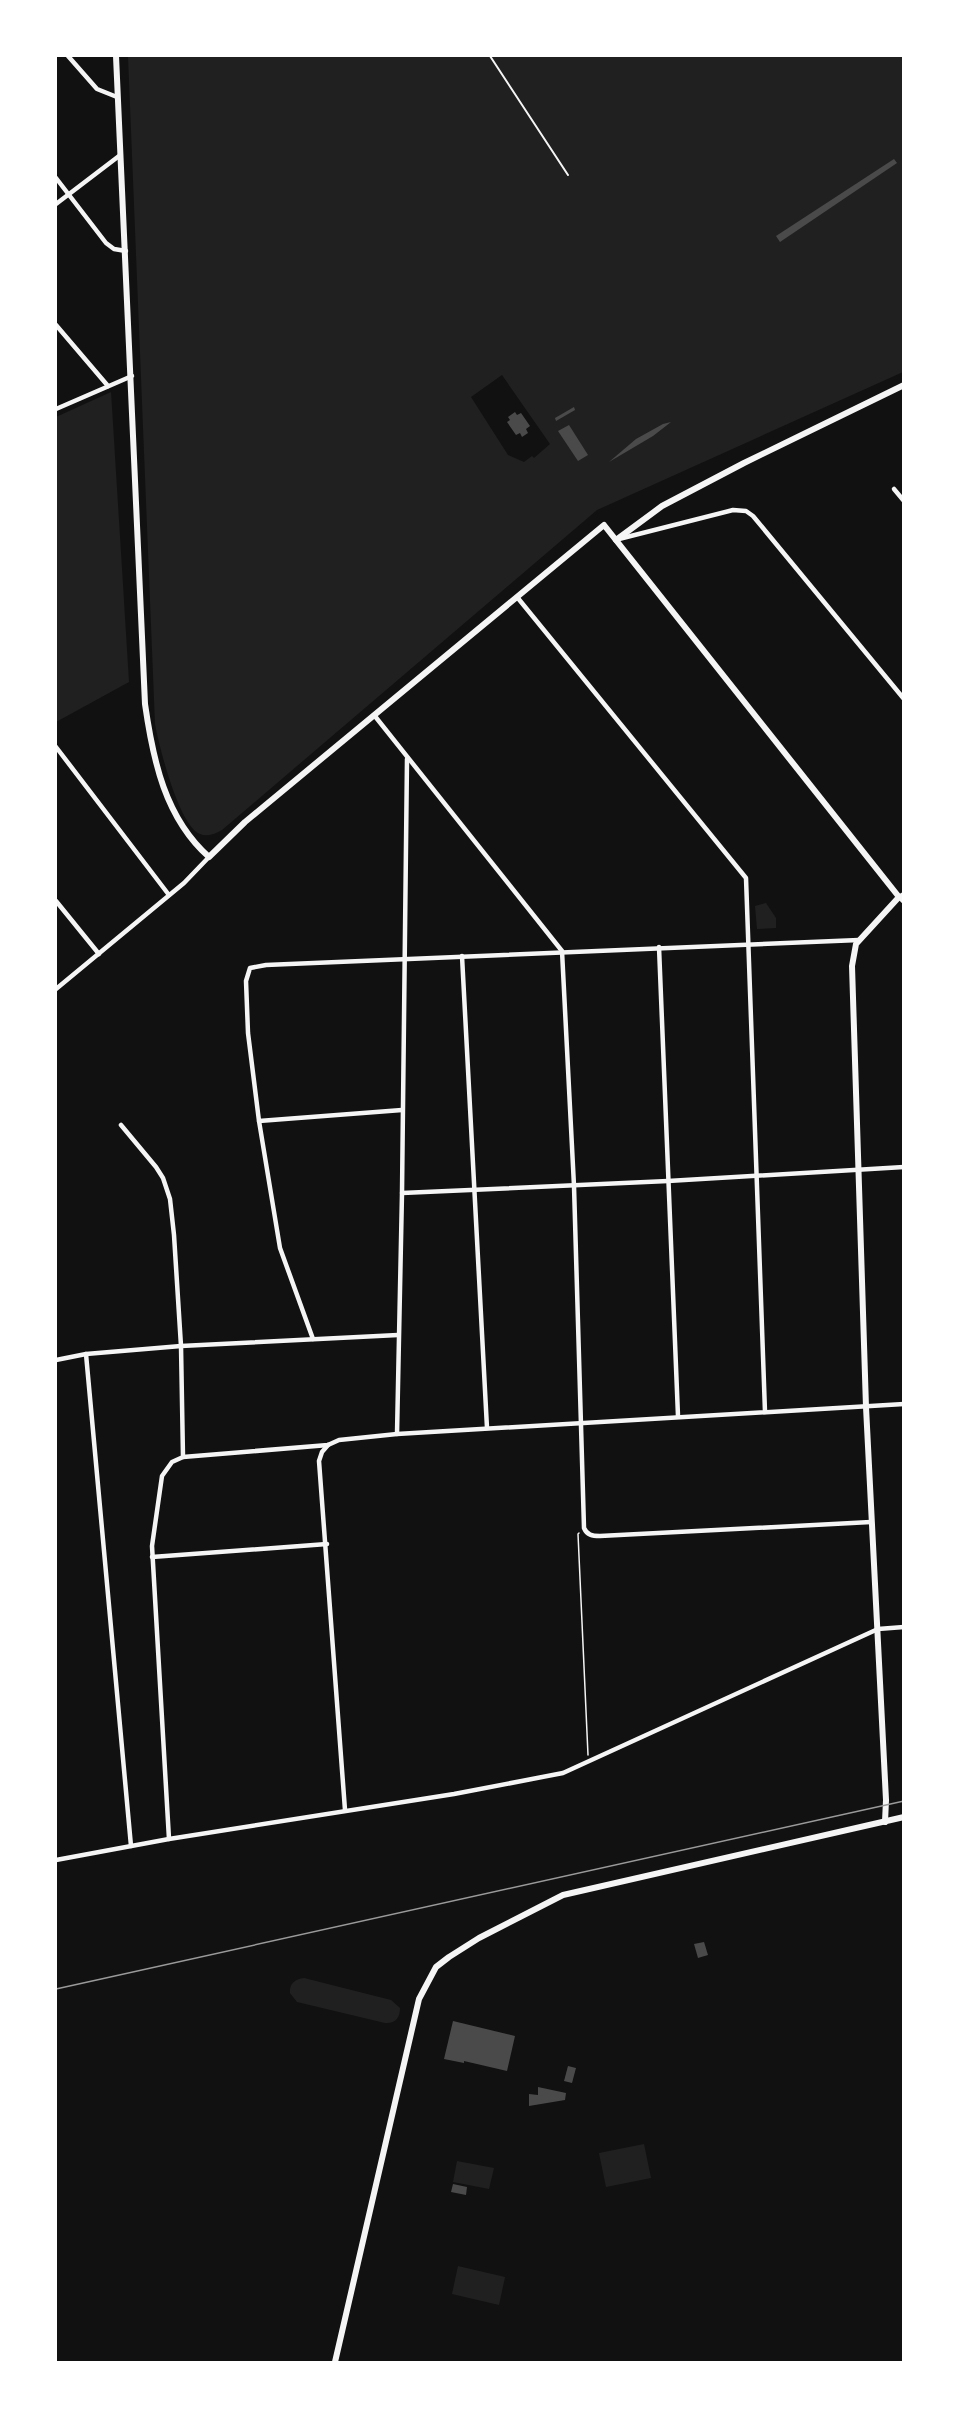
<svg xmlns="http://www.w3.org/2000/svg" width="959" height="2418" viewBox="0 0 959 2418" font-family="'DejaVu Sans',sans-serif">
<style>
.green{fill:#202020;fill-rule:evenodd}
.building{fill:#4a4a4a}
.lines{fill:none;stroke-linecap:round;stroke-linejoin:round}
.path{stroke:#f5f5f5;stroke-width:1.5}
.service{stroke:#f5f5f5;stroke-width:2}
.minor{stroke:#f5f5f5;stroke-width:4.5}
.tertiary{stroke:#f5f5f5;stroke-width:6}
.tram{stroke:#9a9a9a;stroke-width:1.5}
</style>
<rect width="100%" height="100%" fill="#111"/>
<g class="green">
<path d="M 128,56 L 903,56 L 903,372 L 597,510 L 222,830 C 215,834 208,837 200,834 C 179,826 159,746 155,724 ZM 502,375 L 550,444 L 534,458 L 532,456 L 524,462 L 508,455 L 471,397 Z"/>
<polygon points="111,392 129,682 56,722 56,417"/>
<polygon points="766,903 776,918 776,928 757,929 755,906"/>
<path d="M 304,1978 L 391,2000 L 400,2008 C 400,2018 395,2024 385,2023 L 297,2002 L 290,1993 C 289,1984 295,1979 304,1978 Z"/>
<polygon points="644,2144 651,2178 606,2187 599,2153"/>
<polygon points="457,2161 494,2168 489,2189 453,2182"/>
<polygon points="458,2266 505,2277 499,2305 452,2294"/>
</g>
<g class="building">
<polygon points="894,159 897,163 780,242 776,236"/>
<polygon points="574,407 575,410 556,421 555,418"/>
<polygon points="515,412 517,415 521,413 530,426 526,429 528,433 522,437 520,433 516,435 507,422 510,420 508,417"/>
<polygon points="671,422 653,436 609,462 636,439 663,424"/>
<polygon points="569,425 588,455 578,461 558,431"/>
<polygon points="704,1942 708,1955 698,1958 694,1944"/>
<polygon points="453,2021 515,2036 507,2071 464,2061 464,2063 444,2059"/>
<polygon points="568,2066 576,2068 572,2083 564,2081"/>
<polygon points="538,2087 566,2093 565,2100 529,2106 529,2094 538,2095"/>
<polygon points="453,2184 467,2187 466,2195 451,2192"/>
</g>
<g class="lines">
<polyline class="path" points="579,1533 578,1534 588,1755"/>
<polyline class="service" points="490,56 568,175"/>
<g class="minor">
<polyline points="68,56 97,89 117,97"/>
<polyline points="56,178 106,243 114,249 126,251"/>
<polyline points="56,204 119,156"/>
<polyline points="56,325 108,386"/>
<polyline points="56,409 132,376"/>
<polyline points="894,489 904,501"/>
<polyline points="619,539 733,510 746,511 753,516 904,699"/>
<polyline points="517,597 746,878 765,1412"/>
<path d="M 374,715 L 562,951 L 574,1186 L 584,1528 C 587,1535 592,1536 600,1536 L 871,1522"/>
<polyline points="56,747 169,895"/>
<polyline points="904,894 899,897 904,902"/>
<polyline points="56,901 99,954"/>
<polyline points="659,947 678,1416"/>
<polyline points="462,956 487,1428"/>
<polyline points="56,989 184,883 209,857"/>
<polyline points="259,1121 402,1110"/>
<polyline points="121,1125 156,1167 163,1178 170,1199 174,1235 181,1346 183,1457 172,1462 162,1476 152,1546 169,1839"/>
<polyline points="402,1193 668,1181 904,1167"/>
<polyline points="313,1339 280,1248 259,1121 248,1033 246,981 250,968 266,965 859,940"/>
<polyline points="86,1354 131,1846"/>
<polyline points="56,1360 86,1354 181,1346 398,1335"/>
<polyline points="397,1434 402,1193 407,759"/>
<polyline points="328,1445 322,1452 319,1461 345,1810"/>
<polyline points="183,1457 328,1445 339,1440 397,1434 904,1404"/>
<polyline points="152,1557 327,1544"/>
<polyline points="56,1860 169,1839 454,1794 563,1773 878,1629 904,1627"/>
</g>
<g class="tertiary">
<path d="M 116,56 L 145,704 C 153,760 165,818 209,857 L 245,822 L 604,525 L 899,897 L 856,944 L 852,966 L 866,1407 L 886,1800 L 885,1822"/>
<polyline points="616,540 662,506 744,463 904,385"/>
<polyline points="335,2362 419,1999 436,1967 449,1957 479,1938 563,1895 904,1817"/>
</g>
<polyline class="tram" points="56,1989 904,1801"/>
</g>
<rect width="959" height="2418" fill="none" stroke="#ffffff" stroke-width="114"/>
</svg>
